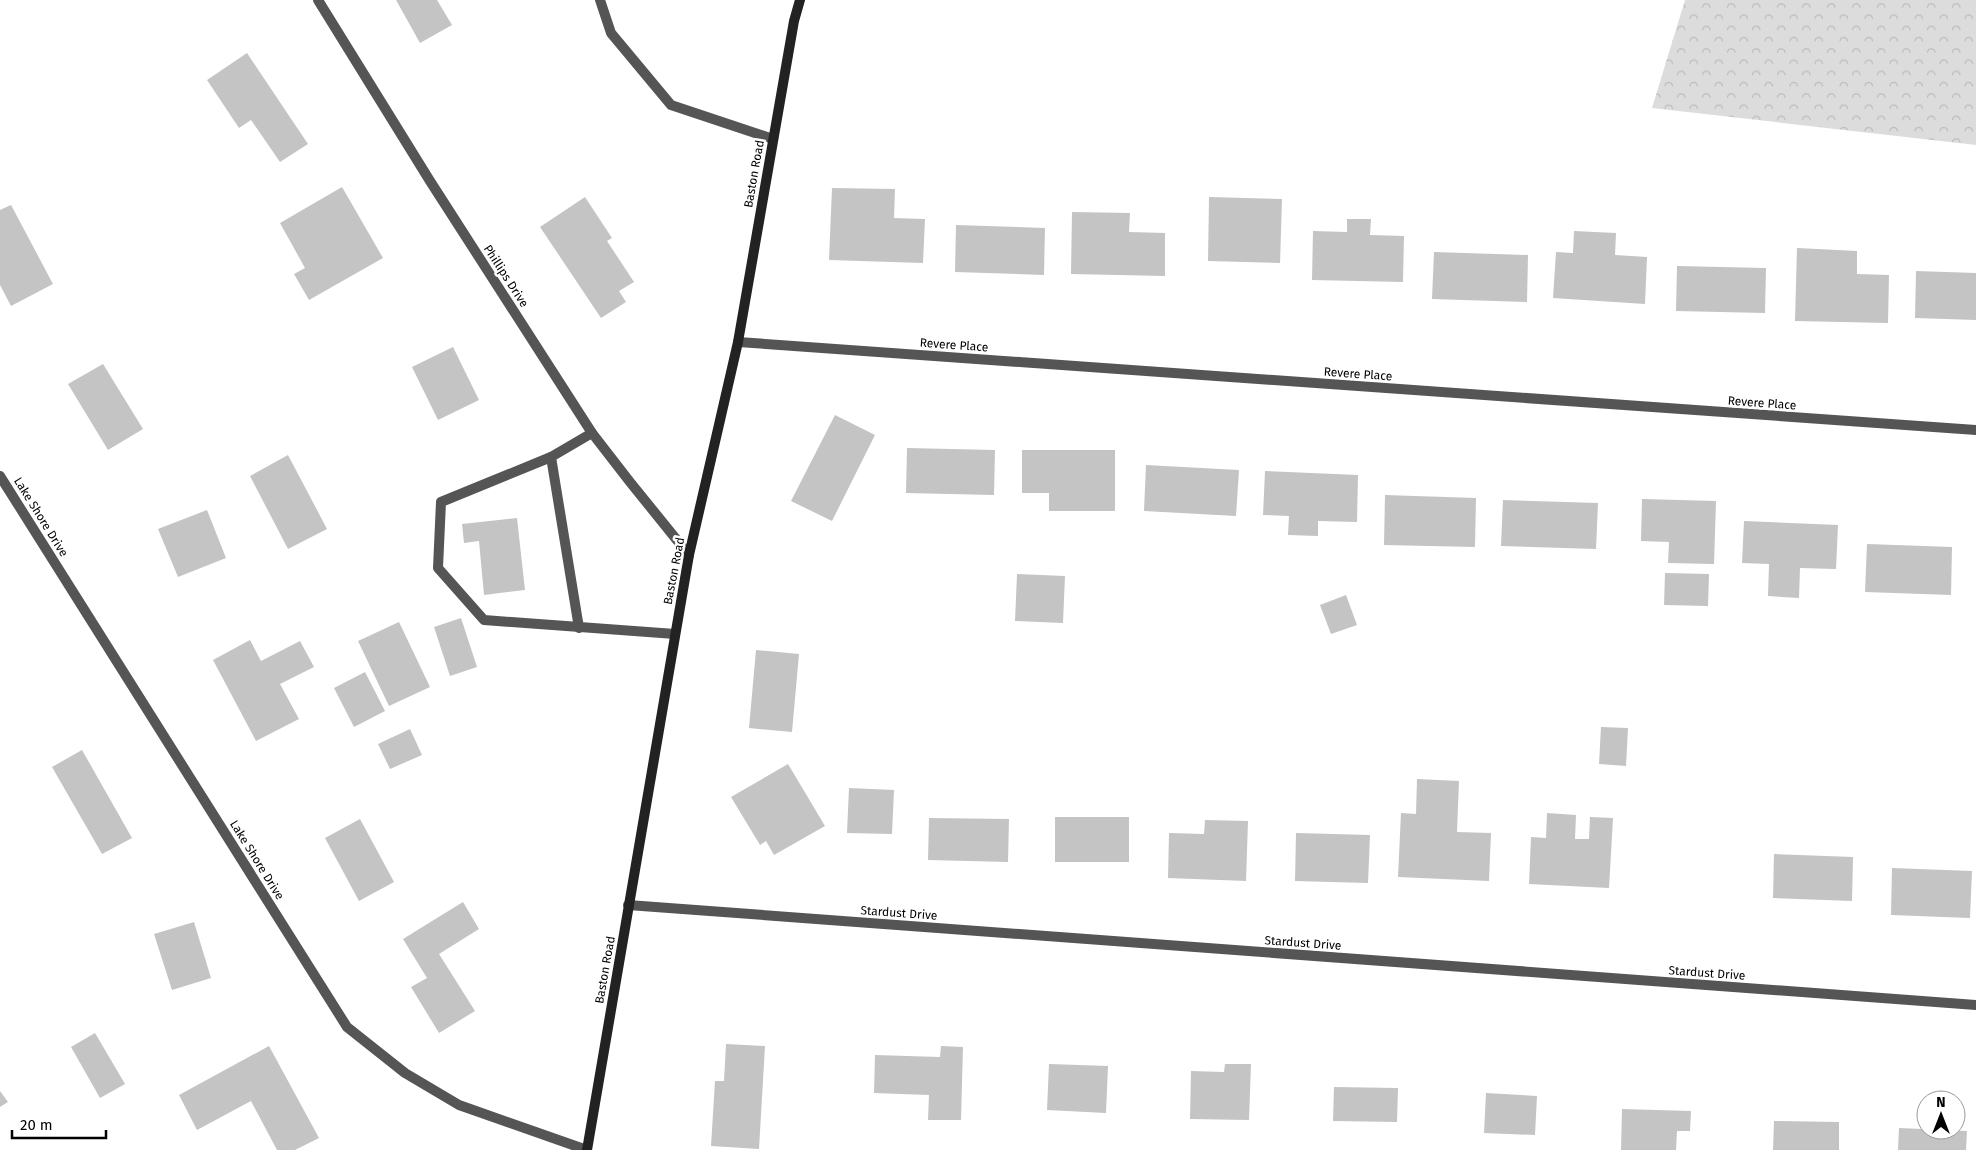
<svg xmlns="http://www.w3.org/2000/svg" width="1976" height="1150" viewBox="0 0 1976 1150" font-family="'Fira Sans',sans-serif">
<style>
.forest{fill:url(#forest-crowns)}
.building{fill:#c4c4c4}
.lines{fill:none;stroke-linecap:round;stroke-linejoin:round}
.service{stroke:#555;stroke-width:10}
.minor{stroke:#555;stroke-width:10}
.secondary{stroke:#222;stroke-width:10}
.labels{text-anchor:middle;stroke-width:5;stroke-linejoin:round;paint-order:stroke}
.street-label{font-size:12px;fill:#000;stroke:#fff}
</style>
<defs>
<pattern id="forest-crowns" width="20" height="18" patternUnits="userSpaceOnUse" patternTransform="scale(1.25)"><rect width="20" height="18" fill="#dcdcdc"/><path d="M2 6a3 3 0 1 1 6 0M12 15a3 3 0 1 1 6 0" fill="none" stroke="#bbb"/></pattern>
</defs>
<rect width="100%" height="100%" fill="#fff"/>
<polygon class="forest" points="1685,0 1976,0 1976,145 1652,108"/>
<g class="building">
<polygon points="396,0 437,0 452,25 420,43"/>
<polygon points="247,53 308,144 280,162 251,120 239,128 207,80"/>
<polygon points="342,187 383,258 309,300 294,274 305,268 280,223"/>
<polygon points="832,188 895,189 894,218 925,219 923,263 829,260"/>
<polygon points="585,197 612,238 607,241 634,282 619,291 626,302 601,318 540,227"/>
<polygon points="1209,197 1282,199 1280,263 1208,261"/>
<polygon points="11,205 53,284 11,306 0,285 0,210"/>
<polygon points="1072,212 1130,213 1129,232 1165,233 1165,276 1071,274"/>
<polygon points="1347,219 1371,219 1370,235 1404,236 1403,282 1312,280 1313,231 1347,232"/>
<polygon points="956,225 1045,228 1044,275 955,272"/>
<polygon points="1574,231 1616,233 1615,255 1647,257 1645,304 1553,298 1556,252 1573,253"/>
<polygon points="1797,248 1857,251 1857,274 1889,275 1888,323 1795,321"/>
<polygon points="1434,252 1528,255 1527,302 1432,299"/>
<polygon points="1677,266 1766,268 1765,313 1676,311"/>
<polygon points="1916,271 1976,273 1976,320 1915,318"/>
<polygon points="453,347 479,400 438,420 412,367"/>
<polygon points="103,364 143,429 108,450 68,384"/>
<polygon points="835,415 875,435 832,521 791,501"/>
<polygon points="907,448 995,450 994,495 906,493"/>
<polygon points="1022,450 1115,450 1115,511 1049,511 1049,493 1022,493"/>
<polygon points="288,455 327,529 288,549 250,476"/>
<polygon points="1146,465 1239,470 1236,516 1144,511"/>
<polygon points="1265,471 1358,475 1357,522 1318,521 1318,536 1288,535 1289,516 1263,515"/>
<polygon points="1385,495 1476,498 1475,547 1384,545"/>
<polygon points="1642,499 1716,501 1714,564 1668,563 1669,542 1641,541"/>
<polygon points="1503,500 1598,503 1596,549 1501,546"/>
<polygon points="207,510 226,558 178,577 158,529"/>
<polygon points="517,518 525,590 484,595 479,541 464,543 462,524"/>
<polygon points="1744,521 1838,525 1836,569 1800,568 1799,598 1768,596 1769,564 1742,563"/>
<polygon points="1867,544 1952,547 1951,595 1865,592"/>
<polygon points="1665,573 1709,574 1708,606 1664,605"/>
<polygon points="1017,574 1065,576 1063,623 1015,621"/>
<polygon points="1346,595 1357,625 1331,634 1320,605"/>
<polygon points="461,618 477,667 450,676 434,627"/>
<polygon points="399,622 430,687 389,706 358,641"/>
<polygon points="250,640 261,661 300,641 314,667 280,684 299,719 256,741 213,660"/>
<polygon points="756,650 799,654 792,732 749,728"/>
<polygon points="365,672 385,711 354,727 334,688"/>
<polygon points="1601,727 1628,728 1626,766 1599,764"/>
<polygon points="410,729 422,755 390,769 378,744"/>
<polygon points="82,750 132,838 102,854 52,767"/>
<polygon points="788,764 825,826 774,855 766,841 760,845 731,797"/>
<polygon points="1417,779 1459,781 1457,832 1491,833 1489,881 1398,877 1401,813 1416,814"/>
<polygon points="849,788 894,790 892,834 847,833"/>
<polygon points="1547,813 1576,815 1575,839 1589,839 1590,817 1613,818 1609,888 1529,884 1531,837 1546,838"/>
<rect x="1055" y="817" width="74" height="45"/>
<polygon points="929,818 1009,819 1008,862 928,860"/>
<polygon points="360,819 394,882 359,901 325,838"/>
<polygon points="1205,820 1248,821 1246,881 1168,878 1169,833 1204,834"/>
<polygon points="1296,833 1370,835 1368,883 1295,881"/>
<polygon points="1774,854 1853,857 1852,901 1773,898"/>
<polygon points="1892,868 1972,871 1970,918 1891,915"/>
<polygon points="463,902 479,929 439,954 475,1011 439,1033 411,987 427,978 403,939"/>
<polygon points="194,922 211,978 172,990 154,934"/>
<polygon points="95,1033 125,1084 100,1098 71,1047"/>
<polygon points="726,1044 765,1046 759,1149 711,1146 715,1081 724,1081"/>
<polygon points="269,1046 319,1138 295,1150 277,1150 251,1101 197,1130 179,1095"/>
<polygon points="941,1046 963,1047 961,1120 928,1120 929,1095 874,1093 875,1055 940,1057"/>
<polygon points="1049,1064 1108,1066 1106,1113 1047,1110"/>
<polygon points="1225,1064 1251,1064 1249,1120 1190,1119 1191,1071 1224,1072"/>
<polygon points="1334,1087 1398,1088 1397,1122 1333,1121"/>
<polygon points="0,1091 8,1102 0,1107"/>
<polygon points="1486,1093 1537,1096 1535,1135 1484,1133"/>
<polygon points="1622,1109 1691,1111 1690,1131 1677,1131 1676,1150 1621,1150"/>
<polygon points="1774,1121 1839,1122 1839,1150 1773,1150"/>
<polygon points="1899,1128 1967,1131 1966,1150 1898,1150"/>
</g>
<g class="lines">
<g class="service">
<polyline points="600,0 611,33 671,105 773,139"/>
<polyline points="592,433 551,457 441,502 438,568 484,620 675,634"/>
<polyline points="551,457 579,628"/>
</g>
<g class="minor">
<polyline points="318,0 430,181 592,433 630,482 689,555"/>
<polyline points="738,342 1976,430"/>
<polyline points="0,476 347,1027 405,1073 459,1105 587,1150"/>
<polyline points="628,905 1976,1005"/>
</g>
<polyline class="secondary" points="587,1150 689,555 738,342 794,21 800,0"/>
</g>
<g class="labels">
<g class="street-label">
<text transform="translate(754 174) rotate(-80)" y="4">Baston Road</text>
<text transform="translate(506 276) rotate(57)" y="4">Phillips Drive</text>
<text transform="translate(954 345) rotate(4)" y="4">Revere Place</text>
<text transform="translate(1358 374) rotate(4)" y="4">Revere Place</text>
<text transform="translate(1762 403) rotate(4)" y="4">Revere Place</text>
<text transform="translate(41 517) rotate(58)" y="4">Lake Shore Drive</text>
<text transform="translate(674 571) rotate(-79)" y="4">Baston Road</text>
<text transform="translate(257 860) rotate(58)" y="4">Lake Shore Drive</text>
<text transform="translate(899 913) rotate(4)" y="4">Stardust Drive</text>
<text transform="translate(1303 943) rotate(4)" y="4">Stardust Drive</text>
<text transform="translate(605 970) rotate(-80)" y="4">Baston Road</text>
<text transform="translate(1707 973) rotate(4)" y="4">Stardust Drive</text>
</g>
</g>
<g transform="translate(1941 1115)"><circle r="24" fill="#ffffff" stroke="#999999"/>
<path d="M0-4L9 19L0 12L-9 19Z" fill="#000000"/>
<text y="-8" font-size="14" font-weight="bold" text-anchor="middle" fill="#000000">N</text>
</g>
<path d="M12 1130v8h94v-8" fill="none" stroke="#000000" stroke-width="2.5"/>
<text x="20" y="1130" font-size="15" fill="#000000" stroke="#ffffff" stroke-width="4" paint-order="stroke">20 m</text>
</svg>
